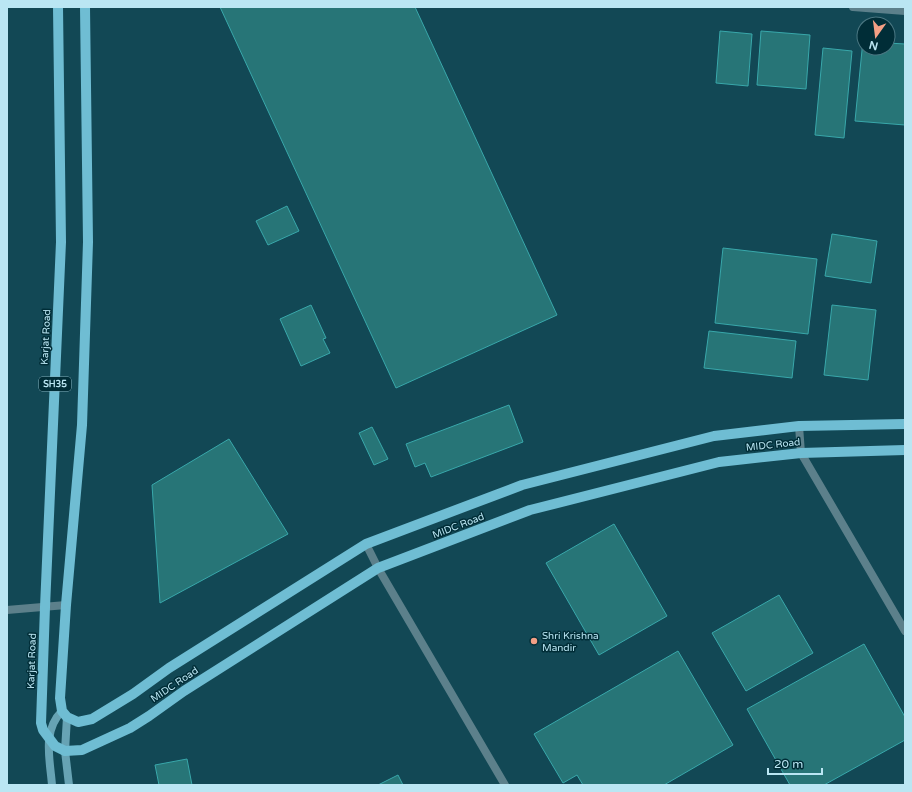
<svg xmlns="http://www.w3.org/2000/svg" width="912" height="792" viewBox="0 0 912 792" font-family="'Varela Round',sans-serif">
<style>
.building{fill:#277577;stroke:#39a8ab}
.lines{fill:none;stroke-linecap:round;stroke-linejoin:round}
.street{stroke:#5c808b;stroke-width:8}
.secondary{stroke:#67a3b4;stroke-width:8}
.primary{stroke:#6fbdd3;stroke-width:10}
.poi-dot{fill:#f39f85;stroke:#002d37;stroke-width:1.5}
.labels{text-anchor:middle;stroke-width:3;stroke-linejoin:round;paint-order:stroke}
.shield{fill:#002d37;stroke:#82aebb;stroke-width:1}
.shield-label{font-size:9px;font-weight:bold;fill:#bae6f3}
.street-label{font-size:10px;fill:#bae6f3;stroke:#002d37}
.poi-label{font-size:10px;fill:#bae6f3;stroke:#002d37;text-anchor:start}
</style>
<rect width="100%" height="100%" fill="#124855"/>
<g class="building">
<polygon points="220,7 415,7 557,315 396,388"/>
<polygon points="720,31 752,34 748,86 716,83"/>
<polygon points="761,31 810,35 806,89 757,85"/>
<polygon points="863,40 864,48 888,48 888,43 905,44 905,125 855,121"/>
<polygon points="823,48 852,51 844,138 815,135"/>
<polygon points="287,206 299,231 268,245 256,221"/>
<polygon points="832,234 877,241 871,283 825,276"/>
<polygon points="723,248 817,259 808,334 715,323"/>
<polygon points="311,305 326,338 323,339 330,353 301,366 280,319"/>
<polygon points="832,305 876,310 868,380 824,375"/>
<polygon points="709,331 796,341 792,378 704,368"/>
<polygon points="509,405 523,442 431,477 425,463 415,467 406,444"/>
<polygon points="372,427 388,459 374,465 359,433"/>
<polygon points="229,439 288,534 160,603 152,485"/>
<polygon points="614,524 667,616 599,655 546,563"/>
<polygon points="779,595 813,653 746,691 712,633"/>
<polygon points="864,644 905,717 905,740 824,785 790,785 747,709"/>
<polygon points="678,651 733,745 664,785 583,785 577,775 563,783 534,734"/>
<polygon points="187,759 192,785 159,785 155,765"/>
<polygon points="398,775 403,785 378,785"/>
</g>
<g class="lines">
<g class="street">
<polyline points="853,7 905,11"/>
<polyline points="799,426 801,453 905,631"/>
<polyline points="366,544 378,568 505,785"/>
<polyline points="7,610 66,605"/>
</g>
<g class="secondary">
<polyline points="67,717 65,751 69,785"/>
<path d="M 52,785 C 50,759 42,731 62,711"/>
</g>
<g class="primary">
<polyline points="58,7 61,242 45,607 41,723 43,730 55,746 65,751 82,750 130,728 149,716 184,691 378,568 530,510 719,462 801,453 905,450"/>
<polyline points="85,7 88,242 82,425 66,605 60,698 62,711 67,717 78,722 92,719 133,694 169,668 366,544 522,485 714,436 799,426 905,424"/>
</g>
</g>
<circle class="poi-dot" cx="534" cy="641" r="4"/>
<g class="labels">
<rect class="shield" x="39" y="377" width="32" height="14" rx="3"/>
<g class="shield-label">
<text x="55" y="387">SH35</text>
</g>
<g class="street-label">
<text transform="translate(45 337) rotate(-87)" y="4">Karjat Road</text>
<text transform="translate(773 444) rotate(-6)" y="4">MIDC Road</text>
<text transform="translate(458 525) rotate(-21)" y="4">MIDC Road</text>
<text transform="translate(31 661) rotate(-88)" y="4">Karjat Road</text>
<text transform="translate(174 684) rotate(-34)" y="4">MIDC Road</text>
</g>
<g class="poi-label">
<text x="542" y="639">Shri Krishna<tspan x="542" dy="12">Mandir</tspan></text>
</g>
</g>
<rect width="912" height="792" fill="none" stroke="#bae6f3" stroke-width="16"/>
<g transform="translate(876 36) rotate(194)"><circle r="19" fill="#002d37" stroke="#4a7782"/>
<path d="M0-3L7 15L0 10L-7 15Z" fill="#f39f85"/>
<text y="-6" font-size="11" font-weight="bold" text-anchor="middle" fill="#bae6f3">N</text>
</g>
<path d="M768 768v6h54v-6" fill="none" stroke="#bae6f3" stroke-width="2"/>
<text x="774" y="768" font-size="12" fill="#bae6f3" stroke="#002d37" stroke-width="3" paint-order="stroke">20 m</text>
</svg>
